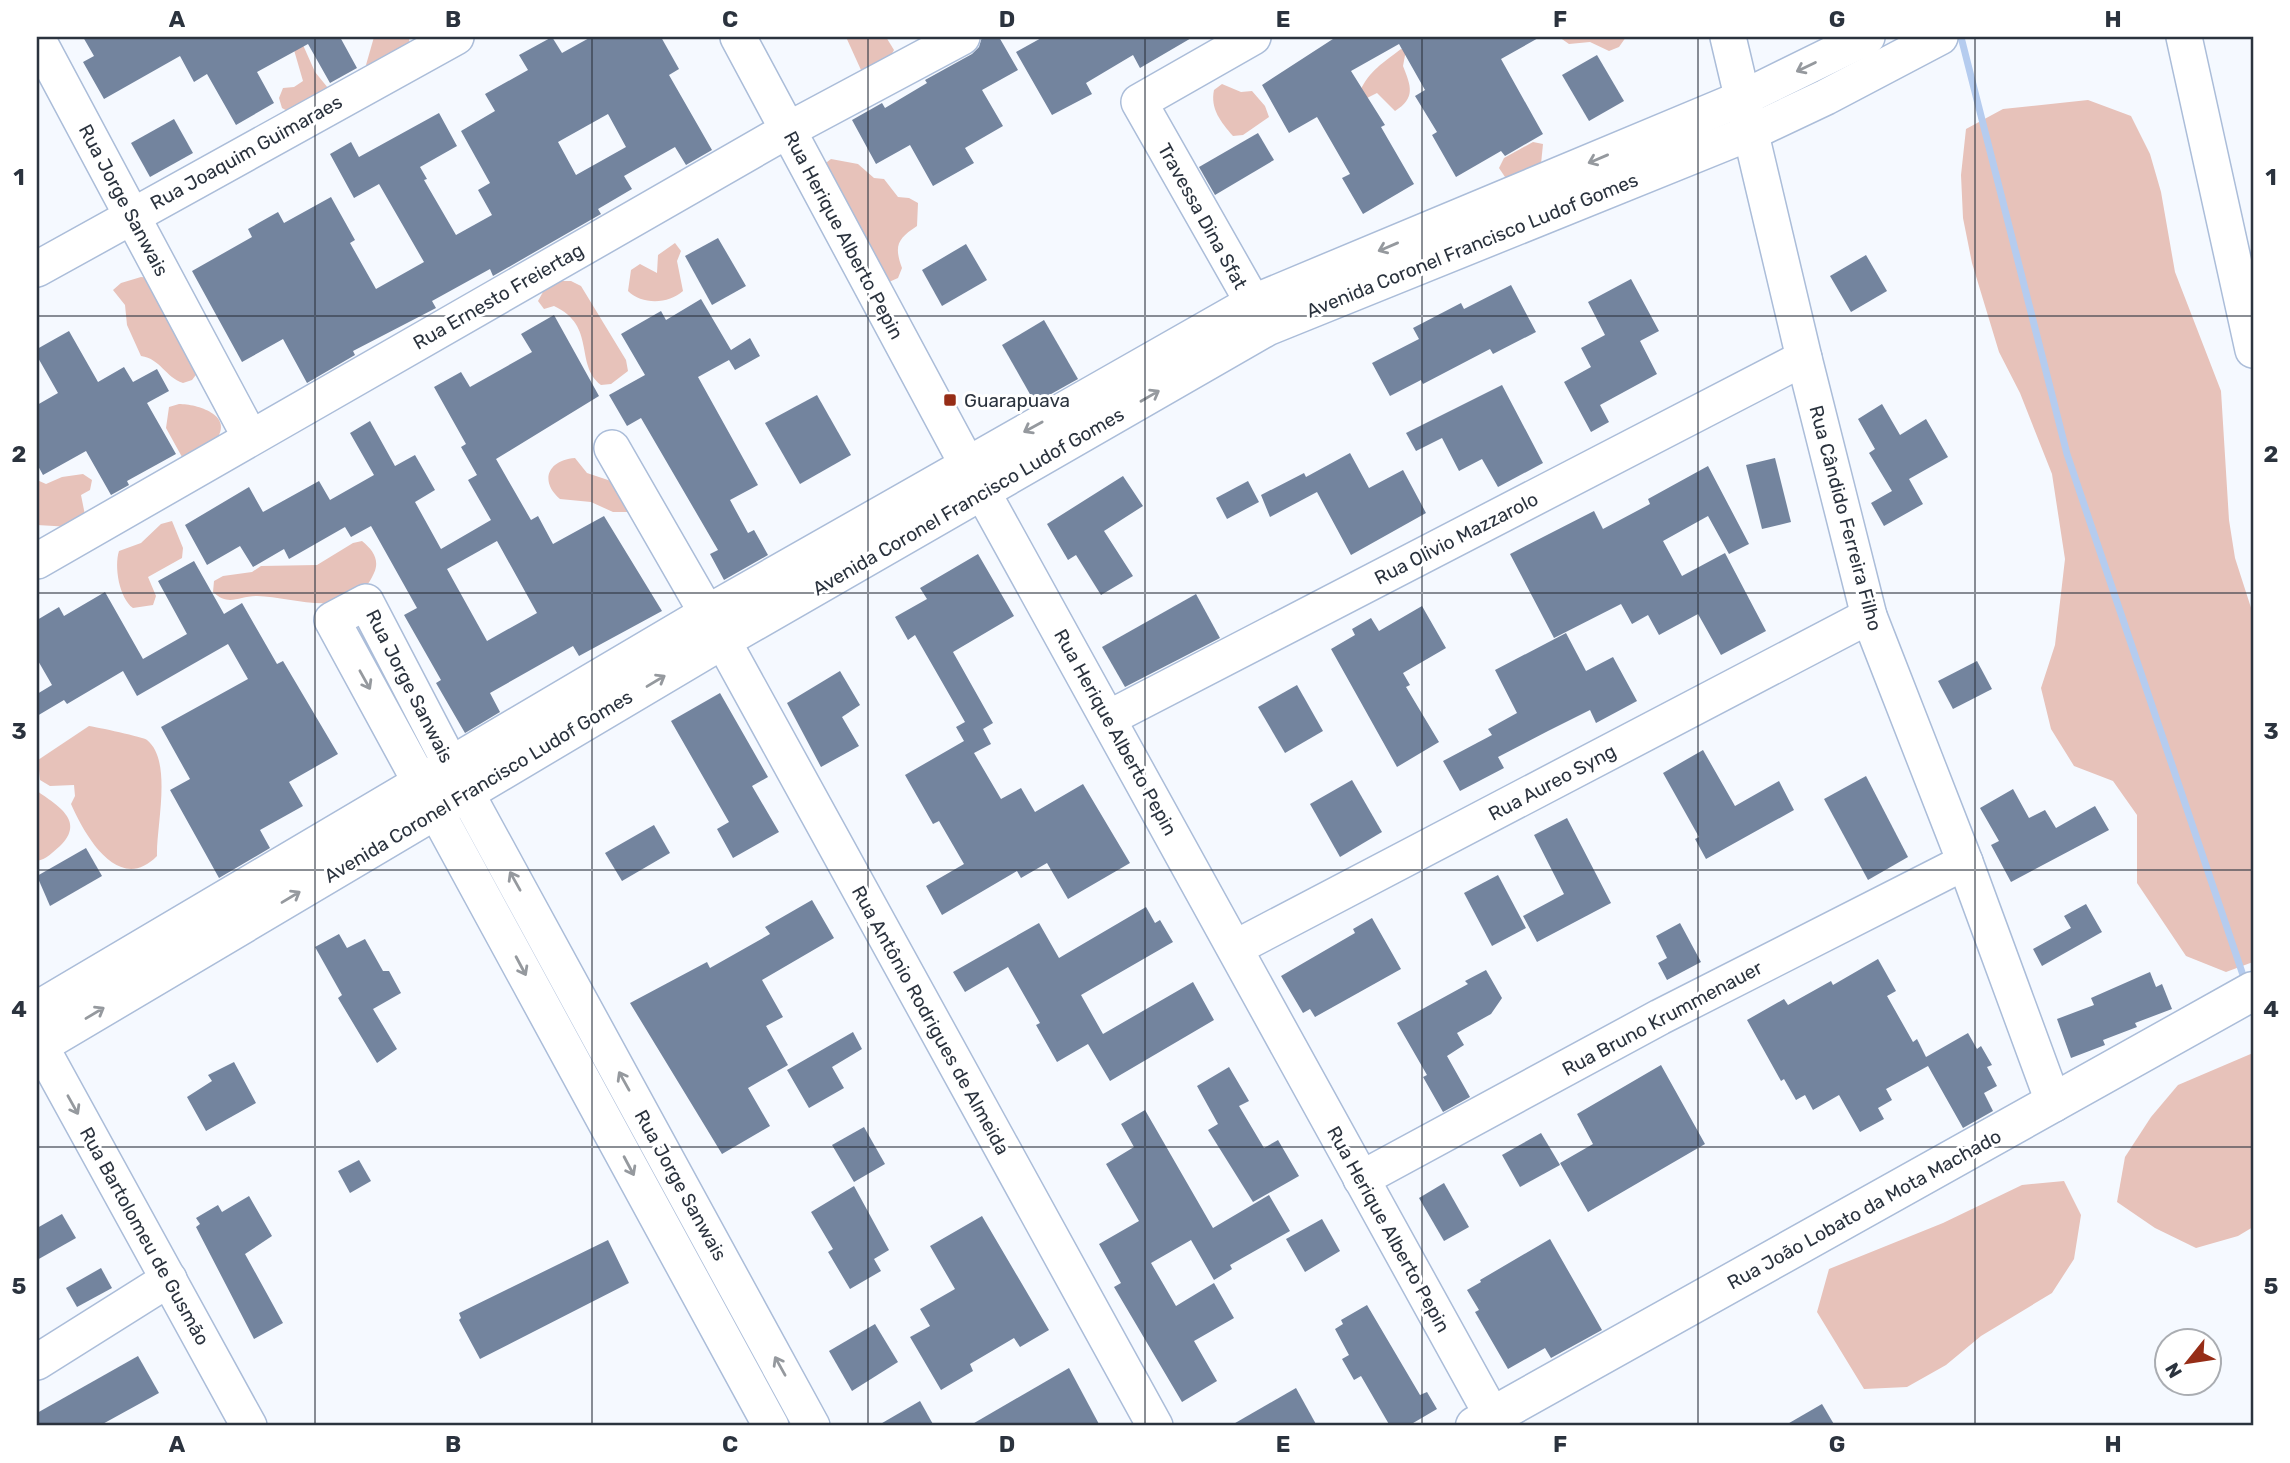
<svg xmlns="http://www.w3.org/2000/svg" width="2290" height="1463" viewBox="0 0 2290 1463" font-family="Rubik,sans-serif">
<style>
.green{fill:#e7c2ba}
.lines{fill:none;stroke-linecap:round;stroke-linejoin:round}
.stream{stroke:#b5ccef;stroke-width:7}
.building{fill:#73849e;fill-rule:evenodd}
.minor-casing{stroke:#abbdd9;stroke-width:38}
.major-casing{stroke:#abbdd9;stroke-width:41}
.minor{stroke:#fff;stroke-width:35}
.major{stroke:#fff;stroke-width:38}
.oneway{stroke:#95999e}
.grid{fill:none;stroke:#2b333e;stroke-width:2;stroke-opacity:0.55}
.poi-dot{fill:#962d17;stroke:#fff;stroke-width:2.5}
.labels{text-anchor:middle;stroke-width:6;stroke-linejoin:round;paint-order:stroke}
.street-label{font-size:19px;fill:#2b333e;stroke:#fff}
.poi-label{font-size:19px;fill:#2b333e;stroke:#fff;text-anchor:start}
.neatline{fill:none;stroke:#2b333e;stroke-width:2.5}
.grid-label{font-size:23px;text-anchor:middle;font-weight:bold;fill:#2b333e}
</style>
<rect width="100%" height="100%" fill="#f5f9ff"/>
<g class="green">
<polygon points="374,37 409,37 410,50 375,71 366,65"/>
<polygon points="846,37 886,37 894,50 889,59 872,72 861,70"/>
<polygon points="1559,37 1626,37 1619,47 1609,51 1590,42 1569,44"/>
<polygon points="303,45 315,72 328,88 327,97 291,113 282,108 279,98 283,88 294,87 303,81 294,50"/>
<path d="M 1401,49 L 1406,50 L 1403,66 C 1411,86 1416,98 1395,111 L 1377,93 L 1367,98 L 1360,91 C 1370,70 1383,63 1401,49 Z"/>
<path d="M 1222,84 L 1241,92 L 1252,91 L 1265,106 L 1269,117 L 1243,135 L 1233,136 C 1221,122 1210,109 1214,90 Z"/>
<polygon points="2088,100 2131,116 2150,154 2161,192 2175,272 2221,391 2229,520 2235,558 2253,614 2253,962 2226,972 2186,956 2137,883 2137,815 2113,781 2074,766 2051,729 2041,688 2055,645 2065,559 2052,474 2020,393 1999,352 1972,263 1963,218 1961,175 1966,129 2003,109"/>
<polygon points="1533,142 1543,144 1541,164 1515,180 1505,177 1499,168 1504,158"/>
<path d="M 831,159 L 858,164 L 874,178 L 884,179 L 898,197 L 909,198 L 918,203 L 917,226 C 897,239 894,246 902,268 L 898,278 L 889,282 L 823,165 Z"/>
<path d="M 675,243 L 681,251 L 677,261 L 683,291 C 669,304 642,305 628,291 L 631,270 L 640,264 L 657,273 L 658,255 Z"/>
<path d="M 141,277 L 152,278 L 199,371 L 192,380 L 183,383 C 165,377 161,359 141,356 L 127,325 L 125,305 L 113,290 L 121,283 Z"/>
<path d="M 560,281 L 571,281 L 581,286 L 626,360 L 628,371 L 611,384 L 601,385 C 574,364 597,326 554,306 L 544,309 L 538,301 L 543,292 Z"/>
<path d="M 179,404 C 197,404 235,415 216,440 C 208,450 196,458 187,466 L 166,428 L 169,407 Z"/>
<path d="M 575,458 L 587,473 L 626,486 L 633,504 L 627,512 L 613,512 L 591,502 L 560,499 C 539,481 548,460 575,458 Z"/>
<polygon points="83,474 92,480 90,490 81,495 85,515 71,527 37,525 37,480 46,484 62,477"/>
<path d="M 172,521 L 183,548 L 182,558 L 148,577 L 156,596 L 153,605 L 133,608 C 119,598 114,566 119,551 L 141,543 L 161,524 Z"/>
<path d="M 362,541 C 373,550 380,560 374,573 C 353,622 295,597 257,596 C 238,596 229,607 213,592 L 214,581 L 223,576 L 252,572 L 261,566 L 317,565 L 353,543 Z"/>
<path d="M 89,726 C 96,727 144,737 147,740 C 173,761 156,826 157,856 C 119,895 85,836 71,804 L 75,796 L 74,785 L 50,786 L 40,780 L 38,760 Z"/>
<path d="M 37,791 C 57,805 86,821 60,846 C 53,852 47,859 37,861 Z"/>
<polygon points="2253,1053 2253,1227 2238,1236 2196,1248 2155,1228 2117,1202 2125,1157 2151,1117 2178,1085"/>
<polygon points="2064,1181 2081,1215 2074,1259 2052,1293 1981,1336 1946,1365 1907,1387 1864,1389 1817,1312 1829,1269 1943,1223 2022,1185"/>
</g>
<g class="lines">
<polyline class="stream" points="1961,37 2067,454 2245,981"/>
</g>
<g class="building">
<polygon points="83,37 340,37 357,68 330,83 308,44 257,72 274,103 236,125 207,74 194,82 180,56 104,99 83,62 94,56"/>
<path d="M 552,37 L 562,53 L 591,37 L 661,37 L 679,69 L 669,75 L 712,150 L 686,165 L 675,147 L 624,176 L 632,189 L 598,209 L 601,214 L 493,276 L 490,269 L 432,301 L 436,308 L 353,351 L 355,355 L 307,383 L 283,339 L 242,362 L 192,271 L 252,237 L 248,229 L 278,212 L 284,223 L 331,197 L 355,240 L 350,243 L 376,289 L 424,262 L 379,184 L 354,198 L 330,154 L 351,142 L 359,157 L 439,113 L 457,146 L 420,167 L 427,179 L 424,180 L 456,235 L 492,215 L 478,190 L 490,183 L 461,131 L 495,111 L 485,94 L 528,70 L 519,55 ZM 608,114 L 626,147 L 576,175 L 558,142 Z"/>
<polygon points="982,37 999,37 1018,70 982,90 1003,126 965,148 974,163 933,186 910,145 876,164 852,120 882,103 885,108 927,83 925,80 972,54 979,47"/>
<polygon points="1043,37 1193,37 1140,68 1133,55 1086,83 1092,94 1052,115 1016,52"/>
<polygon points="1336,37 1540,37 1501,59 1543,134 1505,156 1501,151 1456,177 1432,135 1437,132 1415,96 1425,90 1399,44 1351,71 1385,125 1381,127 1414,184 1363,214 1342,178 1350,174 1317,117 1289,133 1262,85"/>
<polygon points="1597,55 1624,101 1589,121 1562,75"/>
<polygon points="174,119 193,153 150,177 131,143"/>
<polygon points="1258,133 1274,160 1215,195 1199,167"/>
<polygon points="718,238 746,286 712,305 685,256"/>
<polygon points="966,244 987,280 942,306 922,270"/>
<polygon points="1866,255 1887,291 1851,312 1830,276"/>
<polygon points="1631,279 1659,331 1640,341 1657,374 1600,405 1609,422 1591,432 1564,382 1591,367 1581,348 1605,335 1588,302"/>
<polygon points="1511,285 1536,332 1493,354 1490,349 1423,384 1421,380 1390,396 1372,363 1419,339 1413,328 1461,303 1464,309"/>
<polygon points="701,299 731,350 750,338 760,356 735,370 729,360 698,377 758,485 730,500 748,533 754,530 768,555 724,580 710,554 718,550 641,418 627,426 609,395 645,375 621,334 661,311 666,320"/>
<path d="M 554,315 L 599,396 L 496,459 L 531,520 L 538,516 L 553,544 L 604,516 L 662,611 L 579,656 L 573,646 L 490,693 L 500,712 L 465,733 L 436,683 L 441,680 L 404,615 L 417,608 L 371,526 L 351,537 L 345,527 L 289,559 L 284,549 L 253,567 L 240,546 L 207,565 L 185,525 L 249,487 L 263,512 L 319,481 L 330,500 L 374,475 L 350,433 L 370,421 L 395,466 L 415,455 L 435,490 L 415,502 L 441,549 L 491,520 L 468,480 L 477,475 L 461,447 L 466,444 L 434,387 L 461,372 L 470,387 L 532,352 L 521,334 ZM 497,541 L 537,613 L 487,641 L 447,569 Z"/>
<polygon points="1044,320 1078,379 1035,403 1002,345"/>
<polygon points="69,331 98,382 124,367 133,382 157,369 169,391 147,403 176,454 127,481 129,485 111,495 86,451 43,475 37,464 37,405 58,393 37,356 37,349"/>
<polygon points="1502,385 1543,463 1498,487 1482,459 1459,471 1442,438 1416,451 1406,433"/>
<polygon points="817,395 851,455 800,484 765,423"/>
<polygon points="1882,404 1900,435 1926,419 1948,457 1909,479 1923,504 1884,526 1871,503 1892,491 1869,453 1875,449 1858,419"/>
<polygon points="1350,453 1369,488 1403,470 1426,513 1351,555 1317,492 1270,517 1261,495 1304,473 1306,477"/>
<polygon points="1775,458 1791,522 1762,529 1746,465"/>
<polygon points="1708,466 1749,544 1729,554 1708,516 1663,541 1682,576 1725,553 1766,631 1721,655 1698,614 1659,635 1648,615 1632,624 1621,604 1554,638 1510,554 1594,511 1603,529 1650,504 1648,499"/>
<polygon points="1123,476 1143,506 1104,531 1133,576 1101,595 1076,555 1068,560 1047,524"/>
<polygon points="1248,481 1259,502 1227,519 1216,498"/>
<polygon points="978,554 1014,616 953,652 993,723 983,729 991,744 974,753 1001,799 1021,788 1035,812 1083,784 1130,863 1068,899 1047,863 1021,878 1017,871 942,915 926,886 964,864 939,821 933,824 905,775 964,741 956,727 965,722 915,635 908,640 895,617 927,599 920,588"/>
<polygon points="194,561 224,614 242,603 277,664 283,661 338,754 289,782 303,806 260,830 270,848 219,878 170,790 190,779 161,727 248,679 228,644 137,696 123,671 67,704 64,700 37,716 37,694 52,685 37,659 37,620 59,607 64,616 105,592 143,659 187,634 158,581"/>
<polygon points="1196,594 1220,638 1125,687 1102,647"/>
<polygon points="1422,606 1446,648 1403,673 1410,685 1406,687 1439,742 1397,767 1331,649 1355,635 1352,629 1371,618 1379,631"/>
<polygon points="1566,633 1586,671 1613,657 1637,701 1596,723 1590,710 1548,731 1498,757 1504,768 1460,791 1443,761 1492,735 1488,729 1517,713 1495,670"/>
<polygon points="1977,661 1992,689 1953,709 1938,681"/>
<polygon points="840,671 860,705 842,717 859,746 821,767 787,703"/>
<polygon points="1297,685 1323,731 1285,753 1258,707"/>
<polygon points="720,693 768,777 752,786 779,832 733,858 717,829 729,822 671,721"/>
<polygon points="1703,750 1735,806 1779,781 1794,810 1706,859 1695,839 1699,837 1663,773"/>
<polygon points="1866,776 1908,857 1868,880 1824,799"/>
<polygon points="1352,780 1382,832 1340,857 1310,804"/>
<polygon points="2013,789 2029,818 2045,810 2056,828 2095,806 2109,830 2011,882 1991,845 1999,841 1980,808"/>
<polygon points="1567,818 1611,903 1537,942 1523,916 1564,894 1534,835"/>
<polygon points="654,825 670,853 622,881 605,853"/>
<polygon points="86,848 102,876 50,906 37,876"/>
<polygon points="1498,875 1526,928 1492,946 1464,893"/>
<polygon points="812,900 834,938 762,980 783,1017 766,1026 788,1065 748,1088 770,1126 722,1154 630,1003 707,962 710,968 770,934 765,927"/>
<polygon points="2086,904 2102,932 2042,966 2033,949 2071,928 2064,916"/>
<polygon points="1146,907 1155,923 1160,920 1173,942 1081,995 1103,1034 1193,982 1214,1020 1110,1081 1088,1044 1057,1062 1036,1025 1040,1023 1008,967 965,992 953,972 1039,923 1059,958"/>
<polygon points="1372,918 1401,969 1315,1017 1310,1009 1303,1013 1281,976 1355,933 1353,929"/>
<polygon points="1680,923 1701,962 1667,980 1658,963 1667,958 1656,936"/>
<polygon points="339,934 347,948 365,939 383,971 389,971 401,993 373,1009 397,1049 377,1063 338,998 342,995 315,947"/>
<polygon points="1878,959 1896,991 1887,996 1913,1042 1917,1039 1926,1057 1968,1033 1977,1049 1981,1046 1992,1065 1987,1067 1997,1086 1984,1093 1993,1111 1963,1128 1928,1066 1886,1089 1892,1100 1878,1108 1884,1119 1860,1132 1839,1095 1813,1110 1805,1095 1796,1100 1784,1079 1781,1081 1747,1020 1784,999 1788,1005 1831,981 1833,985"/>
<polygon points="1486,970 1502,998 1491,1014 1457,1033 1464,1045 1447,1056 1470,1097 1443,1112 1423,1077 1427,1075 1397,1023 1468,984 1465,981"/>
<polygon points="2150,972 2156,987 2162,984 2172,1009 2135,1023 2137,1027 2103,1040 2105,1045 2071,1058 2057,1019 2094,1005 2091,998"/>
<polygon points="853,1032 862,1049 832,1067 844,1088 809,1108 787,1070"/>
<polygon points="234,1062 256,1103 206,1131 187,1097 212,1081 208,1075"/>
<polygon points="1661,1065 1705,1144 1588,1212 1560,1163 1593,1144 1577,1114"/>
<polygon points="1229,1067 1249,1101 1239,1106 1264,1148 1278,1140 1299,1176 1253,1202 1208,1130 1218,1124 1197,1086"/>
<polygon points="1145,1110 1213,1228 1269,1195 1290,1231 1230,1265 1232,1269 1214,1280 1191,1240 1151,1263 1176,1306 1214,1283 1234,1318 1194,1341 1217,1381 1182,1402 1114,1287 1121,1283 1099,1244 1139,1221 1106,1164 1134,1147 1121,1124"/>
<polygon points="864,1127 885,1164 854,1182 832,1145"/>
<polygon points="1541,1133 1560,1165 1520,1187 1502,1155"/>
<polygon points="359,1160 371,1181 350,1193 338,1171"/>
<polygon points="1444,1183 1469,1227 1444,1241 1419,1198"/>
<polygon points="854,1186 889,1250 874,1259 881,1271 850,1289 828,1252 833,1249 811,1212"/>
<polygon points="249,1196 272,1236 245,1254 283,1323 254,1339 196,1227 200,1224 196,1218 218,1205 222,1212"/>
<polygon points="62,1214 76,1238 37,1260 37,1228"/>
<polygon points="982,1216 1049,1330 1020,1347 1014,1338 970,1364 973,1371 941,1390 910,1337 930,1326 920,1309 955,1289 930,1246"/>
<polygon points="1322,1219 1340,1251 1305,1272 1286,1239"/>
<polygon points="1550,1239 1602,1330 1551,1358 1545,1348 1508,1369 1475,1312 1479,1310 1467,1290 1481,1282 1480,1280"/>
<polygon points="608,1240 629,1283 480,1359 459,1320 461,1318 459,1313"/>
<polygon points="101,1268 112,1288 77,1307 66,1288"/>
<polygon points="1367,1305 1420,1395 1427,1392 1437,1409 1408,1426 1390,1426 1361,1376 1354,1380 1342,1359 1349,1355 1335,1329 1343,1324 1341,1320"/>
<polygon points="875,1324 898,1362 852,1391 829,1351"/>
<polygon points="138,1356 159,1393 99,1426 37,1426 37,1413"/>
<polygon points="1069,1368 1100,1426 969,1426"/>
<polygon points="1296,1388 1317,1426 1230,1426"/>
<polygon points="920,1401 934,1426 877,1426"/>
<polygon points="1822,1404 1835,1426 1784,1426"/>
</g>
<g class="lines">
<defs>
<g id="minor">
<polyline points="738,37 967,464 1498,1426"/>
<polyline points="1253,37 1139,102 1264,322"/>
<polyline points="1728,37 1804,358 1869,616 1965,862 2054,1104"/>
<polyline points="2184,37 2253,350"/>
<polyline points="37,38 250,437"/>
<polyline points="37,269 456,37"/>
<polyline points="612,448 723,641 1155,1426"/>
<polyline points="37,561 788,130 962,37"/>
<polyline points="1109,718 1804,358"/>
<polyline points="1235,948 1869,616"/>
<polyline points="37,1009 707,613 1252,303 1743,98 1867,37"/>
<polyline points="37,1040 249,1426"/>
<polyline points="37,1048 723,641 1267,328 1752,132 1826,97 1940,37"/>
<polyline points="1361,1179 1660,1017 1965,862"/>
<polyline points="37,1362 169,1279"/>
<polyline points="771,1426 332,620 366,602 451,765 812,1426"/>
</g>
<polyline id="major" points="1475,1426 2253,991"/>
</defs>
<use href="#minor" class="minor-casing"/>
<use href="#major" class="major-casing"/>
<use href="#minor" class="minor"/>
<use href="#major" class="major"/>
</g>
<defs><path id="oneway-shaft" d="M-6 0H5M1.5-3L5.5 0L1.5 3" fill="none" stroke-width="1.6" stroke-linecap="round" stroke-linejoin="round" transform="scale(1.75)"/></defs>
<g class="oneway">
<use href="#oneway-shaft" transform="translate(1806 67) rotate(154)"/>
<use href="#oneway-shaft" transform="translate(1598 159) rotate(157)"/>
<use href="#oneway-shaft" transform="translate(1388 247) rotate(157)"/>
<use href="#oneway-shaft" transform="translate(1150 396) rotate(-30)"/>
<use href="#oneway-shaft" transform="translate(1033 427) rotate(151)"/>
<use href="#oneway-shaft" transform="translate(365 680) rotate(61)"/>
<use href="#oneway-shaft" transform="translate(656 681) rotate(-31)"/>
<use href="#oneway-shaft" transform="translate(515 881) rotate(-119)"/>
<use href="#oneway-shaft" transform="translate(291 897) rotate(-31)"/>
<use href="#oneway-shaft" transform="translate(521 966) rotate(62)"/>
<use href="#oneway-shaft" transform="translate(95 1013) rotate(-31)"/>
<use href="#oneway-shaft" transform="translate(624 1081) rotate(-119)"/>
<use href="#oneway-shaft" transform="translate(73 1105) rotate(61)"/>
<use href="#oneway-shaft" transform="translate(629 1166) rotate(62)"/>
<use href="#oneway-shaft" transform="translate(780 1366) rotate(-119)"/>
</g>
<path class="grid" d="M 315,37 L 315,1426M 592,37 L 592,1426M 868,37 L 868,1426M 1145,37 L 1145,1426M 1422,37 L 1422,1426M 1698,37 L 1698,1426M 1975,37 L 1975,1426M 37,316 L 2253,316M 37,593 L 2253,593M 37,870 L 2253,870M 37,1147 L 2253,1147"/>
<rect class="poi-dot" x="943" y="393" width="14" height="14" rx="3.5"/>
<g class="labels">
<g class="street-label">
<text transform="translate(246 152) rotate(-29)" y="7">Rua Joaquim Guimaraes</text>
<text transform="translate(124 200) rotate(62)" y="7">Rua Jorge Sanwais</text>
<text transform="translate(1203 216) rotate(61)" y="7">Travessa Dina Sfat</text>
<text transform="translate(844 235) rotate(62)" y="7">Rua Herique Alberto Pepin</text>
<text transform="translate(1472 245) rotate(-22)" y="7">Avenida Coronel Francisco Ludof Gomes</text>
<text transform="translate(498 296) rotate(-30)" y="7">Rua Ernesto Freiertag</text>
<text transform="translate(968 501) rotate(-30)" y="7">Avenida Coronel Francisco Ludof Gomes</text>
<text transform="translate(1846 518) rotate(75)" y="7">Rua Cândido Ferreira Filho</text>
<text transform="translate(1456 538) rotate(-27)" y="7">Rua Olivio Mazzarolo</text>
<text transform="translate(410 686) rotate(63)" y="7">Rua Jorge Sanwais</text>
<text transform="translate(1116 732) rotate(61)" y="7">Rua Herique Alberto Pepin</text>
<text transform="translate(1552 782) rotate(-28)" y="7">Rua Aureo Syng</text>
<text transform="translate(478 786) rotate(-31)" y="7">Avenida Coronel Francisco Ludof Gomes</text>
<text transform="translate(1662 1018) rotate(-28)" y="7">Rua Bruno Krummenauer</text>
<text transform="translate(931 1020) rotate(61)" y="7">Rua Antônio Rodrigues de Almeida</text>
<text transform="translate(681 1185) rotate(61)" y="7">Rua Jorge Sanwais</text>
<text transform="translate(1864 1209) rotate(-29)" y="7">Rua João Lobato da Mota Machado</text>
<text transform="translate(1389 1229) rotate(61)" y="7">Rua Herique Alberto Pepin</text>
<text transform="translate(145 1236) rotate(61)" y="7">Rua Bartolomeu de Gusmão</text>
</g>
<g class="poi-label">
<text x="964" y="407">Guarapuava</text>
</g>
</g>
<rect width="2290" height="1463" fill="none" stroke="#ffffff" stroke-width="77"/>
<g transform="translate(2188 1362) rotate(240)"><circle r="33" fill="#ffffff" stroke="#aaadb2" stroke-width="2"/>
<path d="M0-5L12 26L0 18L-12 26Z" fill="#962d17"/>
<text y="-10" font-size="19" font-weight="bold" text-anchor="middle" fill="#2b333e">N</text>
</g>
<rect x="38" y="38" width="2214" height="1386" class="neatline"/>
<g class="grid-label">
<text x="177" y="27">A</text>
<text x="453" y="27">B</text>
<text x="730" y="27">C</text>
<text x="1007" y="27">D</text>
<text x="1283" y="27">E</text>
<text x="1560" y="27">F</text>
<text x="1837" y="27">G</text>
<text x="2113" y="27">H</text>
<text x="19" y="185">1</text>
<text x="2271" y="185">1</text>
<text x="19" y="462">2</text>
<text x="2271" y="462">2</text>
<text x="19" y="739">3</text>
<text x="2271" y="739">3</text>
<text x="19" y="1017">4</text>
<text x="2271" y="1017">4</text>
<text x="19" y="1294">5</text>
<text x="2271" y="1294">5</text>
<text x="177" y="1452">A</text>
<text x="453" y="1452">B</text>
<text x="730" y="1452">C</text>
<text x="1007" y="1452">D</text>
<text x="1283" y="1452">E</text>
<text x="1560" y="1452">F</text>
<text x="1837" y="1452">G</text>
<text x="2113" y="1452">H</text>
</g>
</svg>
